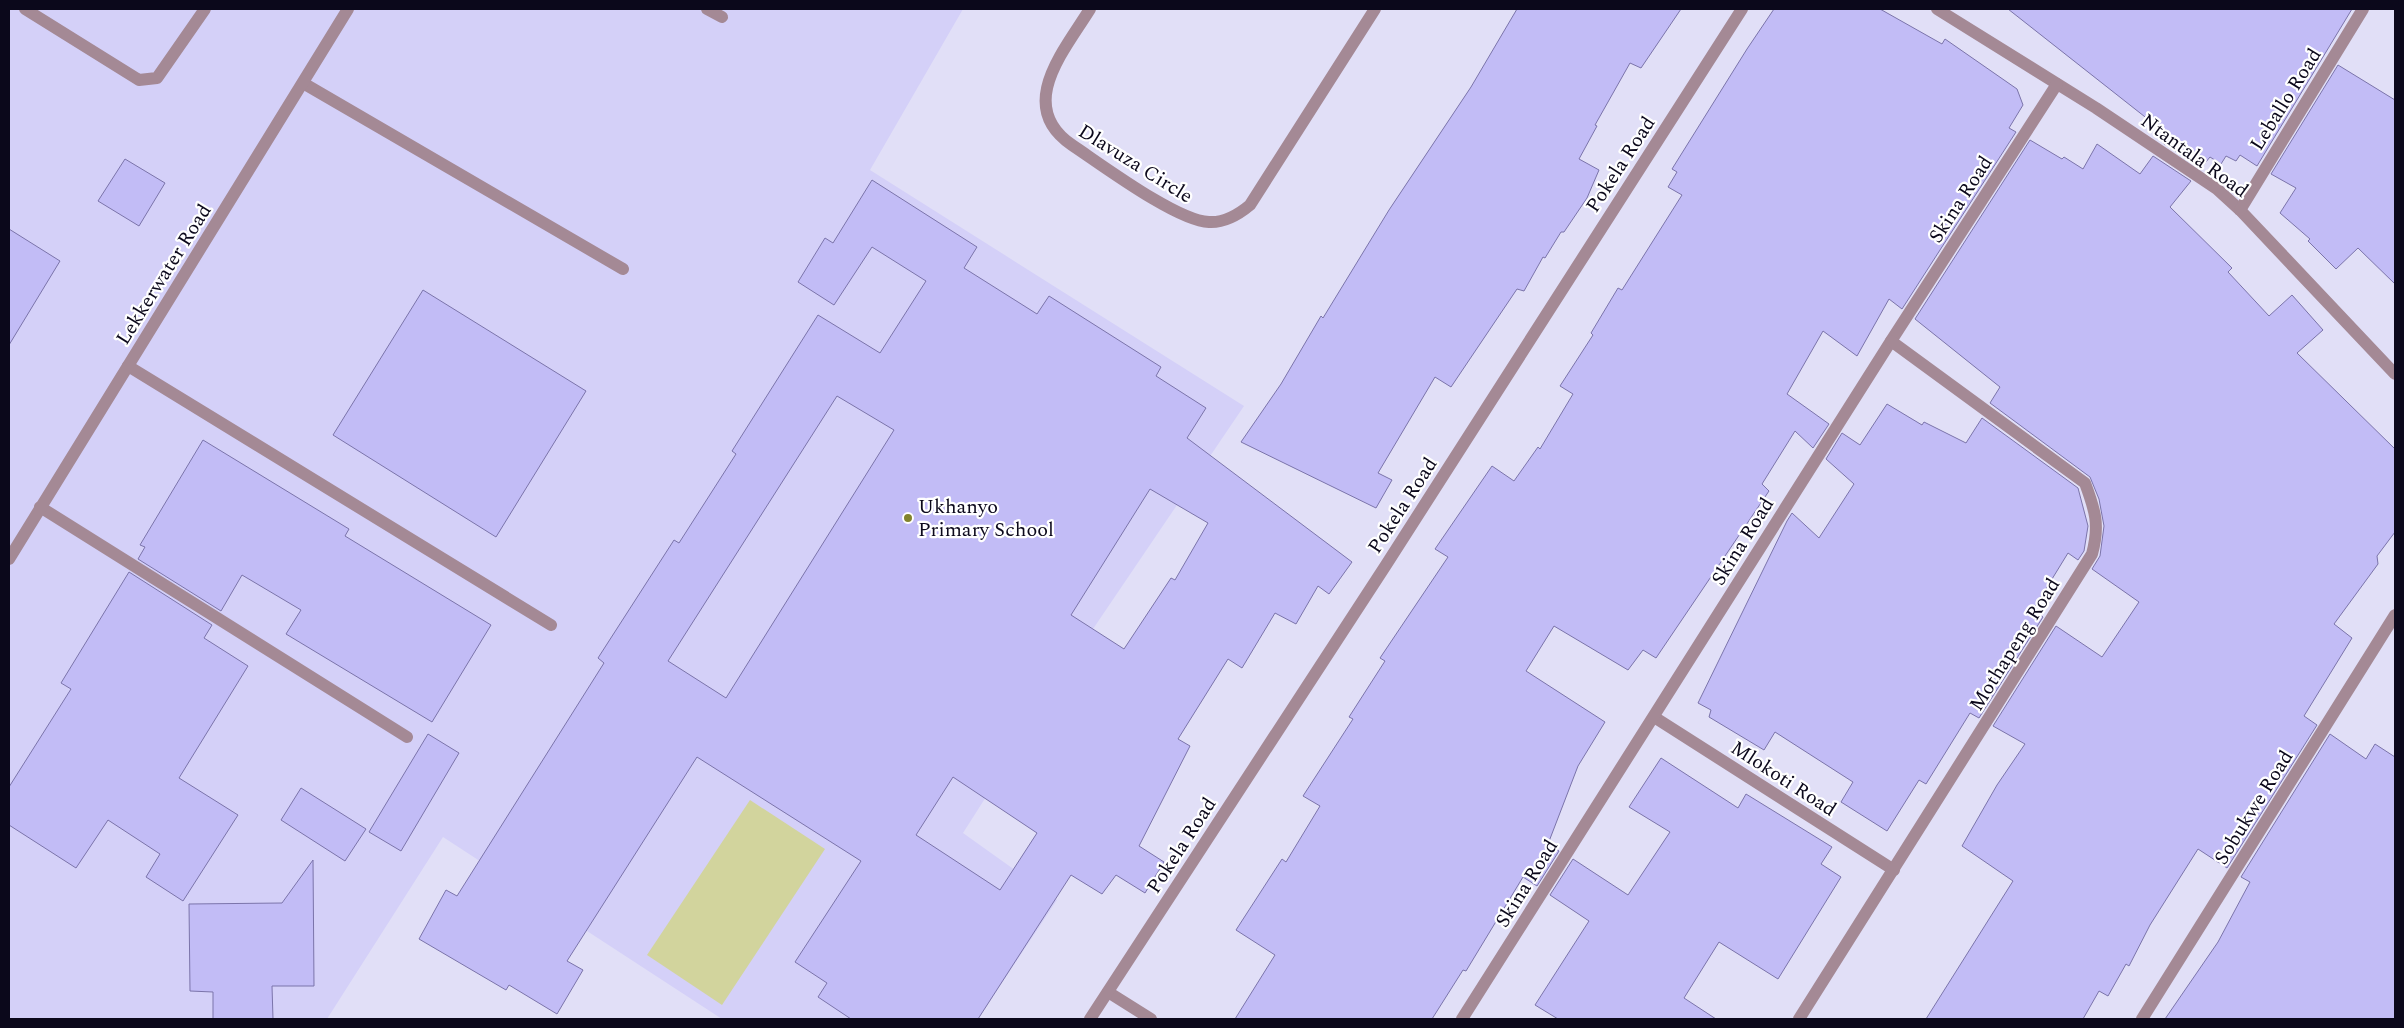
<svg xmlns="http://www.w3.org/2000/svg" width="2404" height="1028" viewBox="0 0 2404 1028" font-family="Spectral,serif">
<style>
.built{fill:#d4d0f8}
.green{fill:#d2d49d}
.building{fill:#c2bcf6;stroke:#7b74aa;fill-rule:evenodd}
.lines{fill:none;stroke-linecap:round;stroke-linejoin:round}
.lane{stroke:#a48995;stroke-width:12}
.street{stroke:#a48995;stroke-width:12}
.poi-dot{fill:#82832c;stroke:#fff;stroke-width:2}
.labels{text-anchor:middle;stroke-width:4.5;stroke-linejoin:round;paint-order:stroke}
.street-label{font-size:20px;fill:#0b081b;stroke:#fff}
.poi-label{font-size:20px;fill:#0b081b;stroke:#fff;text-anchor:start}
</style>
<rect width="100%" height="100%" fill="#e1dff7"/>
<polygon class="built" points="9,9 963,9 870,170 1244,406 1093,629 963,833 1057,900 978,1019 722,1019 443,837 327,1019 9,1019"/>
<polygon class="green" points="750,800 825,849 722,1005 647,955"/>
<g class="building">
<polygon points="1517,9 1681,9 1641,68 1630,63 1595,125 1597,126 1579,159 1599,170 1587,198 1564,232 1561,232 1545,258 1543,257 1524,291 1517,289 1451,387 1435,377 1378,473 1392,480 1376,508 1241,442 1281,384 1321,316 1323,318 1389,210 1471,87"/>
<polygon points="1774,9 1880,9 1942,44 1945,39 2017,89 2023,105 2009,128 2016,132 1902,309 1889,299 1857,356 1823,331 1787,394 1829,424 1813,448 1795,431 1762,484 1769,491 1656,658 1643,650 1628,670 1554,626 1526,671 1605,722 1578,766 1548,844 1559,851 1537,886 1523,877 1466,971 1463,970 1432,1019 1235,1019 1275,955 1236,930 1282,859 1286,862 1320,806 1303,796 1353,719 1349,717 1385,661 1380,658 1448,557 1435,549 1492,466 1514,481 1538,447 1540,449 1573,394 1560,386 1593,335 1591,333 1618,288 1622,290 1682,195 1668,187 1677,172 1672,169 1747,49"/>
<polygon points="2008,9 2352,9 2257,166 2240,155 2236,161 2226,156 2221,164 2210,157 2201,168 2163,143 2168,135"/>
<polygon points="2338,65 2395,100 2395,284 2358,248 2336,269 2308,241 2310,239 2280,213 2296,188 2271,174"/>
<polygon points="2030,140 2062,159 2064,157 2083,169 2097,144 2140,174 2153,156 2191,181 2170,207 2232,268 2228,272 2269,316 2292,295 2323,330 2297,353 2395,449 2395,532 2377,556 2378,564 2334,624 2352,638 2304,716 2317,725 2227,868 2198,849 2150,925 2129,966 2126,964 2108,996 2099,991 2083,1019 1926,1019 2013,881 1962,846 1997,785 2025,744 1993,726 2056,626 2102,657 2139,602 2092,569 2100,556 2104,526 2099,499 2090,477 1990,403 2000,387 1915,319"/>
<polygon points="125,159 165,183 139,226 98,201"/>
<path d="M 872,180 L 977,247 L 964,268 L 1037,314 L 1049,296 L 1161,367 L 1156,376 L 1206,408 L 1187,438 L 1352,562 L 1329,594 L 1318,586 L 1296,624 L 1275,613 L 1242,668 L 1228,659 L 1178,739 L 1190,746 L 1139,846 L 1164,862 L 1145,893 L 1116,875 L 1102,894 L 1071,875 L 978,1019 L 851,1019 L 818,997 L 827,983 L 795,962 L 861,861 L 697,757 L 567,961 L 583,970 L 557,1014 L 509,985 L 506,990 L 419,939 L 446,890 L 457,896 L 604,663 L 598,658 L 674,540 L 679,543 L 736,454 L 732,451 L 818,315 L 880,353 L 926,281 L 872,247 L 834,305 L 798,282 L 825,238 L 833,243 ZM 837,396 L 894,430 L 726,698 L 668,661 ZM 1150,489 L 1208,523 L 1175,580 L 1171,578 L 1124,649 L 1071,615 ZM 953,777 L 1037,833 L 1000,890 L 916,835 Z"/>
<polygon points="9,229 60,261 9,345"/>
<polygon points="423,290 586,391 496,537 333,435"/>
<polygon points="1887,404 1922,425 1924,422 1966,443 1982,418 2078,488 2088,526 2084,551 2078,560 2068,553 2033,610 2043,617 1979,718 1970,713 1926,784 1919,780 1887,831 1841,802 1853,782 1775,732 1764,750 1709,717 1711,710 1698,703 1787,521 1792,513 1819,538 1854,484 1826,459 1842,433 1860,445"/>
<polygon points="203,440 349,529 345,536 491,625 432,722 286,634 301,610 242,575 221,611 138,559 145,547 140,545"/>
<polygon points="129,572 212,625 204,638 248,666 179,778 238,815 183,901 146,877 160,854 108,820 76,868 9,825 9,787 71,689 61,683"/>
<polygon points="428,734 459,753 401,851 369,832"/>
<polygon points="2330,734 2366,759 2375,744 2395,757 2395,1019 2165,1019 2218,942 2250,882 2241,877"/>
<polygon points="1661,758 1738,808 1746,794 1832,847 1821,864 1841,877 1778,979 1719,942 1684,998 1716,1019 1558,1019 1535,1005 1589,921 1550,895 1573,859 1628,895 1670,832 1629,807"/>
<polygon points="301,788 366,829 345,861 281,820"/>
<polygon points="313,860 314,986 272,986 273,1019 213,1019 213,992 190,991 189,904 282,903"/>
</g>
<g class="lines">
<g class="lane">
<polyline points="25,9 139,80 157,78 205,9"/>
<polyline points="707,9 722,17"/>
<path d="M 1090,9 C 1064,51 1015,106 1072,145 C 1102,165 1177,221 1209,222 C 1225,223 1238,215 1250,205 L 1375,9"/>
<polyline points="303,83 623,269"/>
<polyline points="128,366 551,625"/>
<polyline points="40,507 407,737"/>
<polyline points="1108,992 1151,1019"/>
</g>
<g class="street">
<polyline points="1937,9 2096,108 2217,189 2240,210 2395,374"/>
<polyline points="2240,210 2363,9"/>
<polyline points="9,559 348,9"/>
<polyline points="1654,717 1894,870"/>
<polyline points="1090,1019 1386,565 1742,9"/>
<polyline points="1462,1019 1891,341 2057,84"/>
<path d="M 1799,1019 L 2092,554 C 2100,525 2095,510 2085,483 L 1891,341"/>
<polyline points="2142,1019 2395,615"/>
</g>
</g>
<circle class="poi-dot" cx="908" cy="518" r="5"/>
<g class="labels">
<g class="street-label">
<text transform="translate(2285 99) rotate(-58)" y="7">Leballo Road</text>
<text transform="translate(2195 155) rotate(36)" y="7">Ntantala Road</text>
<text transform="translate(1136 163) rotate(32)" y="7">Dlavuza Circle</text>
<text transform="translate(1620 164) rotate(-57)" y="7">Pokela Road</text>
<text transform="translate(1960 199) rotate(-57)" y="7">Skina Road</text>
<text transform="translate(163 274) rotate(-58)" y="7">Lekkerwater Road</text>
<text transform="translate(1402 505) rotate(-57)" y="7">Pokela Road</text>
<text transform="translate(1742 541) rotate(-58)" y="7">Skina Road</text>
<text transform="translate(2014 644) rotate(-58)" y="7">Mothapeng Road</text>
<text transform="translate(1784 778) rotate(33)" y="7">Mlokoti Road</text>
<text transform="translate(2253 807) rotate(-58)" y="7">Sobukwe Road</text>
<text transform="translate(1181 845) rotate(-57)" y="7">Pokela Road</text>
<text transform="translate(1526 883) rotate(-58)" y="7">Skina Road</text>
</g>
<g class="poi-label">
<text x="918" y="513">Ukhanyo<tspan x="918" dy="23">Primary School</tspan></text>
</g>
</g>
<rect width="2404" height="1028" fill="none" stroke="#0b081b" stroke-width="20"/>
</svg>
